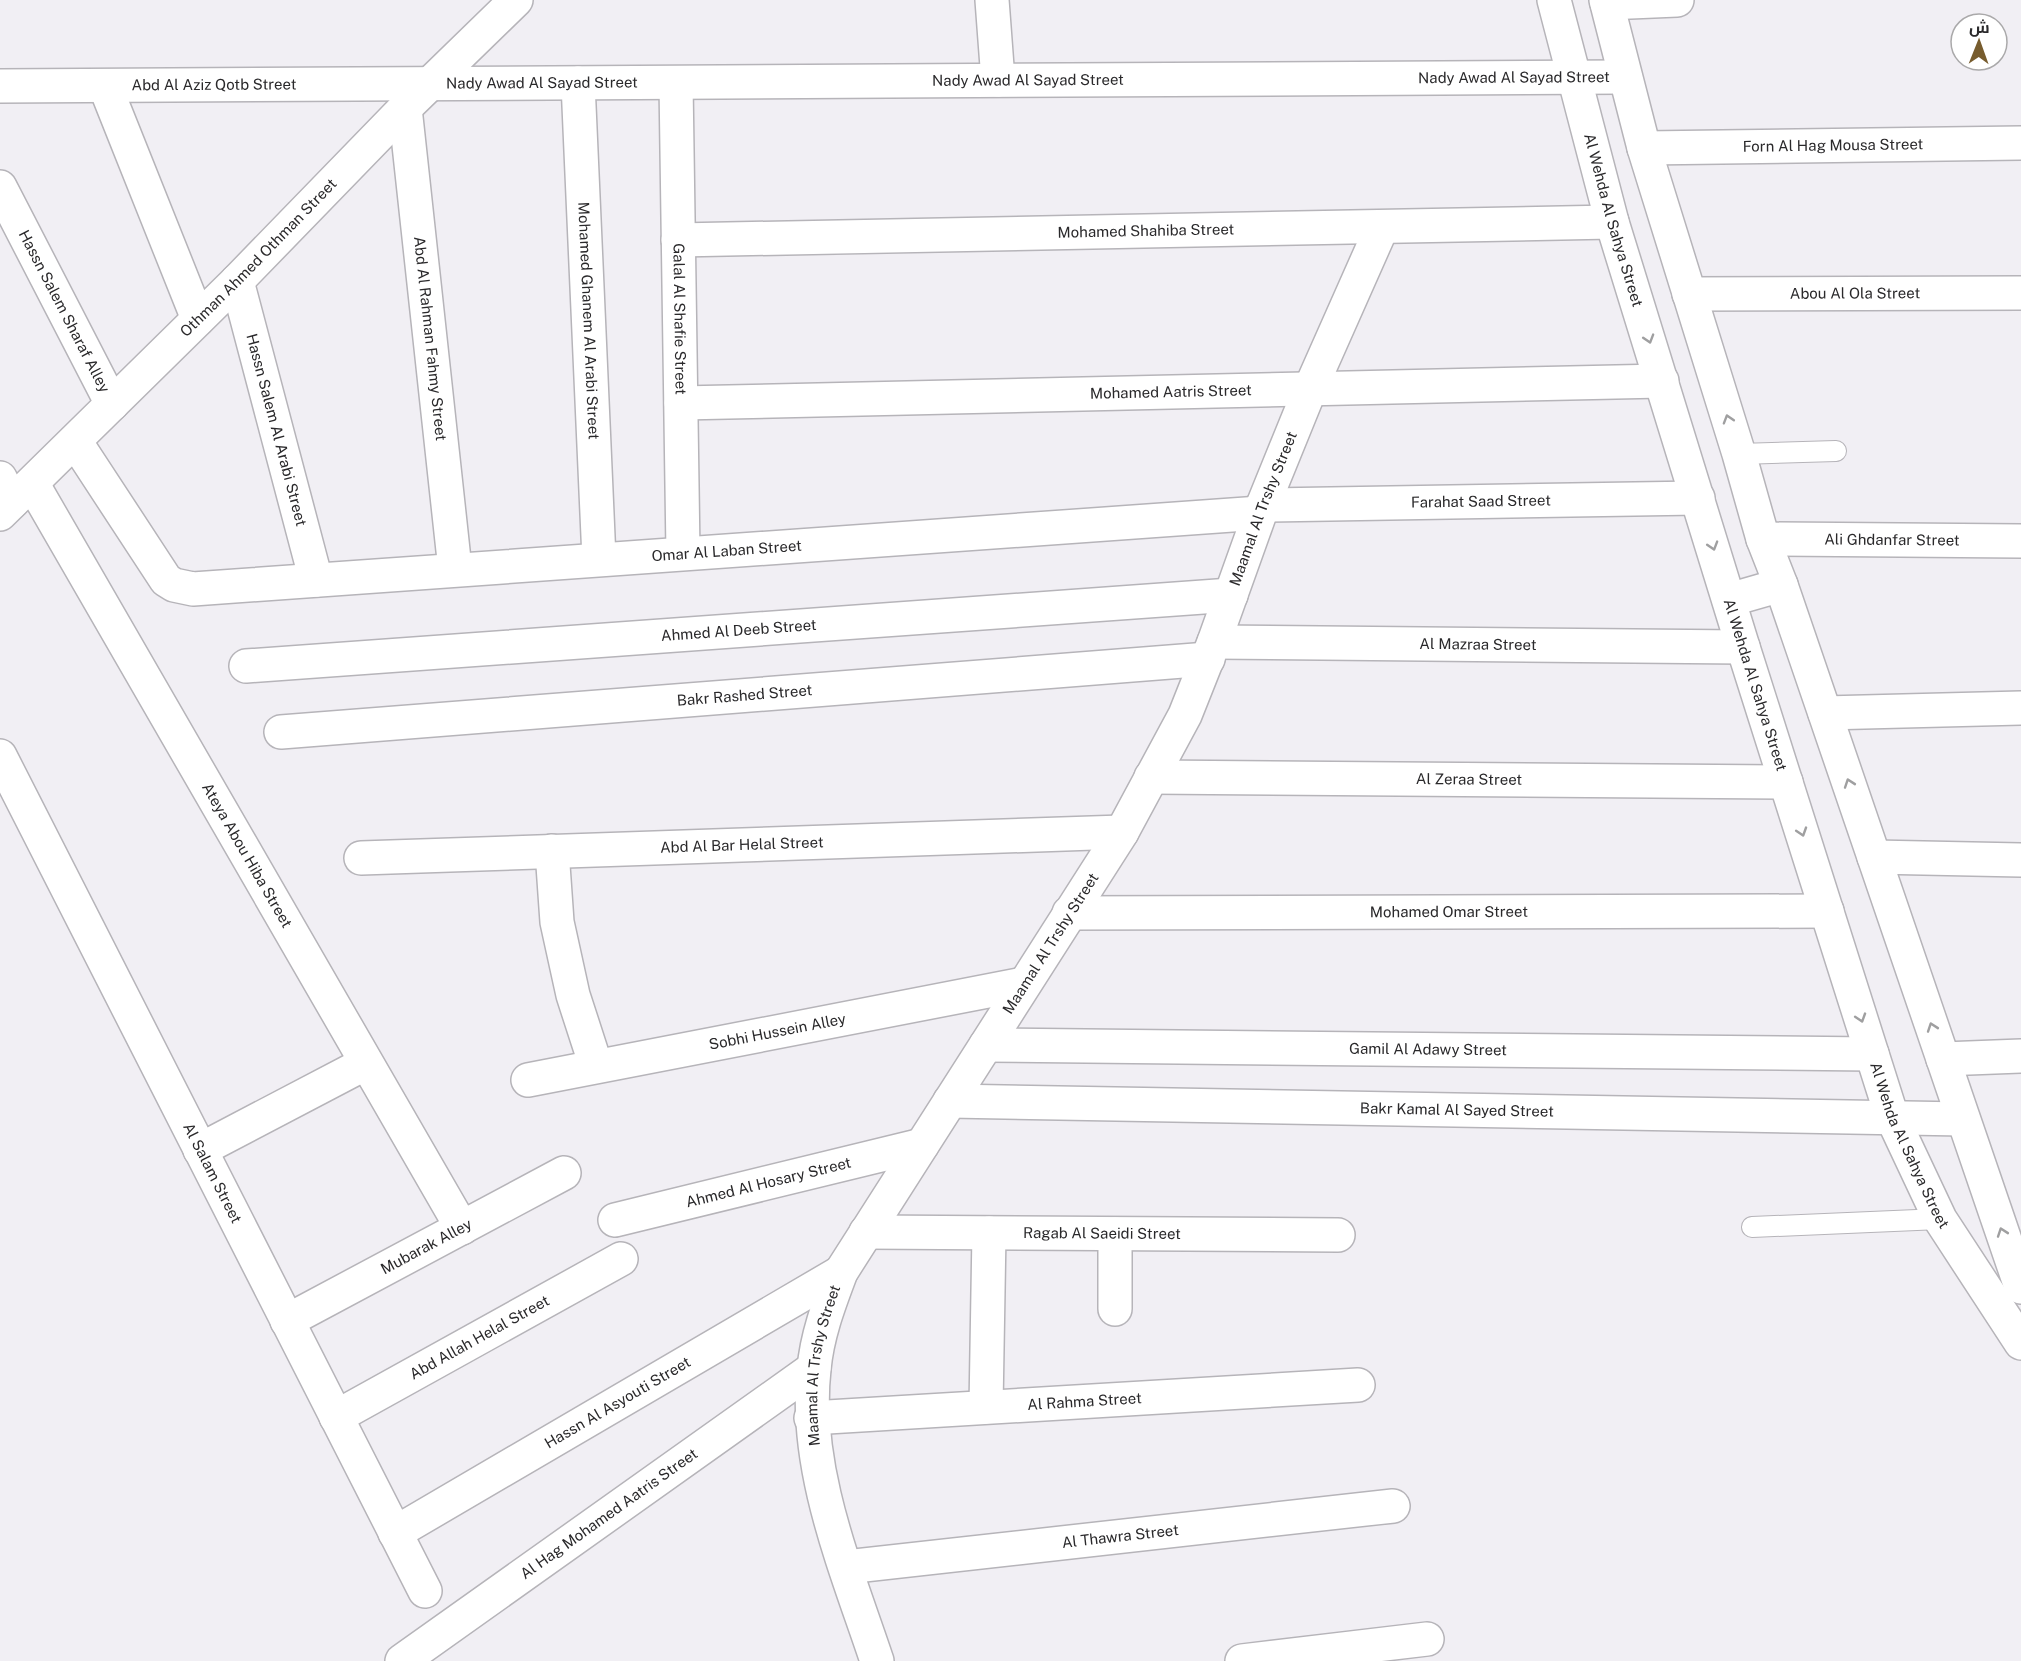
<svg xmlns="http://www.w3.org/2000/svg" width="2021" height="1661" viewBox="0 0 2021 1661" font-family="'Public Sans',Cairo,sans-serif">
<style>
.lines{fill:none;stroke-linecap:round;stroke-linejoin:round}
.service-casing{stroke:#b6b4b9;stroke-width:22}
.minor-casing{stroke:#b6b4b9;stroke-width:36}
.tertiary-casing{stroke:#b6b4b9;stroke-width:36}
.service{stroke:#fff;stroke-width:20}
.minor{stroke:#fff;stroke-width:33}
.tertiary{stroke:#fff;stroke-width:33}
.oneway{stroke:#9f9fa0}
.labels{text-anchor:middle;stroke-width:5;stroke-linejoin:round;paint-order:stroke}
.street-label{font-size:15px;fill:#2a292b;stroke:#fff}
</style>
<rect width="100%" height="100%" fill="#f1eff4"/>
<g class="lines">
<defs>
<g id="service">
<polyline points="1739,454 1836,451"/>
<polyline points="1752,1227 1940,1219"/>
</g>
<g id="minor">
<polyline points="992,0 998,80"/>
<polyline points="1607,3 1677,0"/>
<path id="s1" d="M 578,83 L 599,559"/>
<path id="s2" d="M 676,83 L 683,553"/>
<path id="s3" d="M 0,86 L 1625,77"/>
<polyline points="105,86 198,319"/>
<path id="s4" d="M 405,108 L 455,569"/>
<path id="s5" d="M 1644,148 L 2021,143"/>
<path id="s6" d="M 0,187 L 112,404"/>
<path id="s7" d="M 678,240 L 1612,222"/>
<path id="s8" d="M 237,281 L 316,580"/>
<path id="s9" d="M 1689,294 L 2021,293"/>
<path id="s10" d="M 681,403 L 1662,381"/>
<path id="s11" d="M 75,441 L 166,580 L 174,585 L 193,589 L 1260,513"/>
<polyline points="0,478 12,502"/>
<path id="s12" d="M 32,483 L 462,1228"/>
<path id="s13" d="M 1263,505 L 1698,498"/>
<path id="s14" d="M 1763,539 L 2021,541"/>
<path id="s15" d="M 1214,642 L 1743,647"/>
<path id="s16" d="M 246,666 L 1231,595"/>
<polyline points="1825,713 2021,708"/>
<path id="s17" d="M 281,732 L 1208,659"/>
<path id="s18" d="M 0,756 L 425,1591"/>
<path id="s19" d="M 1151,777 L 1786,782"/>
<polyline points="552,851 557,922 573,995 596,1066"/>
<polyline points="1874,857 2021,860"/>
<path id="s20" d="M 361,858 L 1122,832"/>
<path id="s21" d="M 1069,913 L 1827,911"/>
<path id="s22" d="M 986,1045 L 1872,1054"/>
<polyline points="1943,1059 2021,1056"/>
<path id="s23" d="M 528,1080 L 1024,984"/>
<path id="s24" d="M 950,1101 L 1963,1119"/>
<polyline points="200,1150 366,1063"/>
<path id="s25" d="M 615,1220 L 922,1145"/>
<path id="s26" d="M 866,1232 L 1338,1235"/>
<polyline points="1115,1309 1115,1234"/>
<path id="s27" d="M 287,1321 L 564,1173"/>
<polyline points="986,1407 989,1233"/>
<path id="s28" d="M 336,1417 L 621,1259"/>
<path id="s29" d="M 811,1418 L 1358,1385"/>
<path id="s30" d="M 395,1533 L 841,1272"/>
<path id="s31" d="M 846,1567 L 1393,1506"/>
<path id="s32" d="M 402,1661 L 814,1368"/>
<path id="s33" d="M 877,1661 C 846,1568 803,1468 814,1369 C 817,1335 829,1304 841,1272 L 1122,832 L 1185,715 L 1214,642 L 1263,505 L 1311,387 L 1382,227"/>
<polyline points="1242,1661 1427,1639"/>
</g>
<g id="tertiary">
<path id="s34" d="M 1554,0 L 1612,222 L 1743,647 L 1892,1117 L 1940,1219 L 2021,1343"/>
<polyline points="1606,0 1644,148 1739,454 1763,539 1781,585 2021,1287"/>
<path id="s35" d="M 0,514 L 237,281 L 405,108 L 516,0"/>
<polyline points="1729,600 1781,585"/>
</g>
</defs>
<use href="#service" class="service-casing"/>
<use href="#minor" class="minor-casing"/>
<use href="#tertiary" class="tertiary-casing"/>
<use href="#service" class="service"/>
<use href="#minor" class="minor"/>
<use href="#tertiary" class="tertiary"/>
</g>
<defs><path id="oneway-chevron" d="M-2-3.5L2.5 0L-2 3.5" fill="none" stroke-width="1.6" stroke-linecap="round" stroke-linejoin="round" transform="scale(1.5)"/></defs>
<g class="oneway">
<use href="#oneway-chevron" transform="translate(1649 339) rotate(73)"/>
<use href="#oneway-chevron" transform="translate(1728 419) rotate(-107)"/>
<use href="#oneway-chevron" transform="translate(1713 546) rotate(73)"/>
<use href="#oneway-chevron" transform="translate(1849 783) rotate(-109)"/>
<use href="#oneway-chevron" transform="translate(1802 832) rotate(72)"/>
<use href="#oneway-chevron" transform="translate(1861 1018) rotate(72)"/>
<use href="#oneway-chevron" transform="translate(1932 1027) rotate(-109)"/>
<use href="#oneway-chevron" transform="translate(2002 1232) rotate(-109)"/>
</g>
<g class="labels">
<g class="street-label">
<text dy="5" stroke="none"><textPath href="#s3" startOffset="1514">Nady Awad Al Sayad Street</textPath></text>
<text dy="5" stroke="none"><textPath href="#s3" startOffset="1028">Nady Awad Al Sayad Street</textPath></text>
<text dy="5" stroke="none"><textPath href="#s3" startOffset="542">Nady Awad Al Sayad Street</textPath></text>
<text dy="5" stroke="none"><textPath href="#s3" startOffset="214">Abd Al Aziz Qotb Street</textPath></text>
<text dy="5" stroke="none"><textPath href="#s5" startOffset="189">Forn Al Hag Mousa Street</textPath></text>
<text dy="5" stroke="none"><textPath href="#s34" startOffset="228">Al Wehda Al Sahya Street</textPath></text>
<text dy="5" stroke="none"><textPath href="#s7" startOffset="468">Mohamed Shahiba Street</textPath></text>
<text dy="5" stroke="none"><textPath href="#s35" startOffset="364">Othman Ahmed Othman Street</textPath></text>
<text dy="5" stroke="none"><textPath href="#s9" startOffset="166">Abou Al Ola Street</textPath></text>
<text dy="5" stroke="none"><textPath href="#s6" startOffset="140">Hassn Salem Sharaf Alley</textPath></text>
<text dy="5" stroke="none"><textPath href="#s2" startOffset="236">Galal Al Shafie Street</textPath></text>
<text dy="5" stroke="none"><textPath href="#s1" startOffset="238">Mohamed Ghanem Al Arabi Street</textPath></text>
<text dy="5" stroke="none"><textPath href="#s4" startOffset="232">Abd Al Rahman Fahmy Street</textPath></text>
<text dy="5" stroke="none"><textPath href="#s10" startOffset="490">Mohamed Aatris Street</textPath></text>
<text dy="5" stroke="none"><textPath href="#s8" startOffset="154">Hassn Salem Al Arabi Street</textPath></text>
<text dy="5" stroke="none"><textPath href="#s13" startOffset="218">Farahat Saad Street</textPath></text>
<text dy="5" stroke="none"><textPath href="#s33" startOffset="1278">Maamal Al Trshy Street</textPath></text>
<text dy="5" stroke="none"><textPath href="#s14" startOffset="129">Ali Ghdanfar Street</textPath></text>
<text dy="5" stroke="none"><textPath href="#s11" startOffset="730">Omar Al Laban Street</textPath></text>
<text dy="5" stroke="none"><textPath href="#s16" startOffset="494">Ahmed Al Deeb Street</textPath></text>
<text dy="5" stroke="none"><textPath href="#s15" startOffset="264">Al Mazraa Street</textPath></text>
<text dy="5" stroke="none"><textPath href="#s34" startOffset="714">Al Wehda Al Sahya Street</textPath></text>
<text dy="5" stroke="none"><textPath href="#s17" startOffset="465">Bakr Rashed Street</textPath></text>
<text dy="5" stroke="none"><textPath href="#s19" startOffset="318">Al Zeraa Street</textPath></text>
<text dy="5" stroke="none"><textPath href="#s20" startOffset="381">Abd Al Bar Helal Street</textPath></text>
<text dy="5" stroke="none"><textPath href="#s12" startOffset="430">Ateya Abou Hiba Street</textPath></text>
<text dy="5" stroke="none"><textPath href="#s21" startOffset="380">Mohamed Omar Street</textPath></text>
<text dy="5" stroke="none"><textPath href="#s33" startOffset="792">Maamal Al Trshy Street</textPath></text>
<text dy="5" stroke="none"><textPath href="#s23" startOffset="254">Sobhi Hussein Alley</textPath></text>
<text dy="5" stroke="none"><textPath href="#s22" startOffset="442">Gamil Al Adawy Street</textPath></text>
<text dy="5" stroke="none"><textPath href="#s24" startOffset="507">Bakr Kamal Al Sayed Street</textPath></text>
<text dy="5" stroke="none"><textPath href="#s34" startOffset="1200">Al Wehda Al Sahya Street</textPath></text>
<text dy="5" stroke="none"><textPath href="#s18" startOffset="468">Al Salam Street</textPath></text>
<text dy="5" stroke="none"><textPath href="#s25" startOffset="158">Ahmed Al Hosary Street</textPath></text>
<text dy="5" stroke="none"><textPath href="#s26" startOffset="236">Ragab Al Saeidi Street</textPath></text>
<text dy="5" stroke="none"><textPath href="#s27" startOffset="158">Mubarak Alley</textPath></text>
<text dy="5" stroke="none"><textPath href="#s28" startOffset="164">Abd Allah Helal Street</textPath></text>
<text dy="5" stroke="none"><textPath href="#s33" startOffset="306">Maamal Al Trshy Street</textPath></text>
<text dy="5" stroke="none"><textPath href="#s29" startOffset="274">Al Rahma Street</textPath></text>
<text dy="5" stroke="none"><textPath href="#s30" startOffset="258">Hassn Al Asyouti Street</textPath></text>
<text dy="5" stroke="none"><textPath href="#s32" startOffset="254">Al Hag Mohamed Aatris Street</textPath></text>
<text dy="5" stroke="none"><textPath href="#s31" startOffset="276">Al Thawra Street</textPath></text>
</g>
</g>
<g transform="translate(1979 42) rotate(1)"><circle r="28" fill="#ffffff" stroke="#aaa9aa" stroke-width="1.5"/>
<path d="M0-4.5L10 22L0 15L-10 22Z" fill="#775c2e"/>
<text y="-9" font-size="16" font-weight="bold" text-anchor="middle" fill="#2a292b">ش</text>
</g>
</svg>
